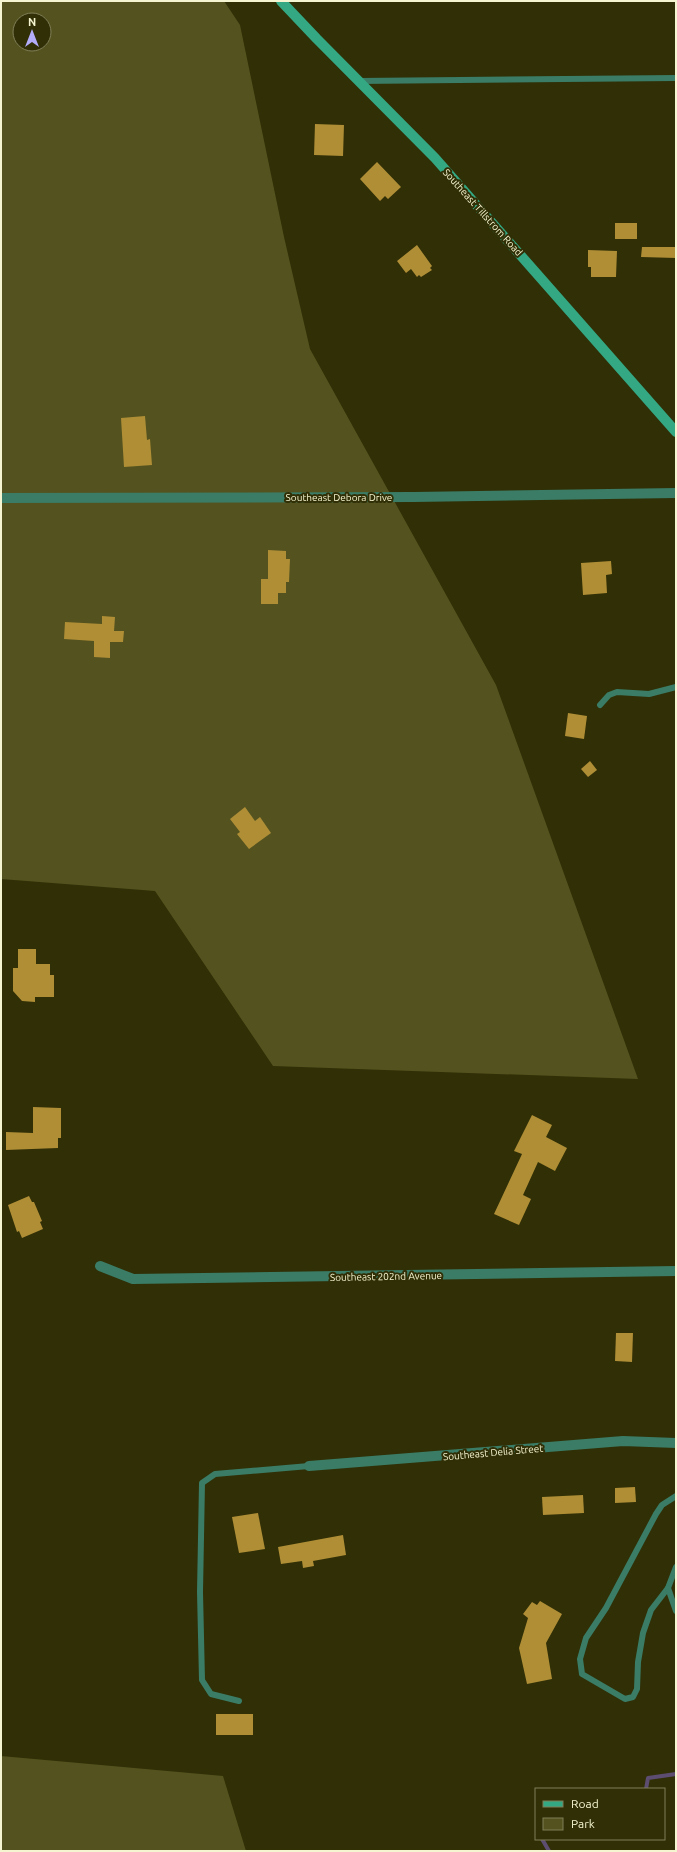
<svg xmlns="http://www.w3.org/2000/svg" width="677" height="1852" viewBox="0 0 677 1852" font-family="Ubuntu,sans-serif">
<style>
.green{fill:#54531f;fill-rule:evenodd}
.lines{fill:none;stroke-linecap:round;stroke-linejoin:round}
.stream{stroke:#5c4d71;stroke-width:4}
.building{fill:#af8e36}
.lane{stroke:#3a7c65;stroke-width:6}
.street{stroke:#3a7c65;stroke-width:10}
.secondary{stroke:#34a883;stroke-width:10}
.labels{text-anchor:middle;stroke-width:4;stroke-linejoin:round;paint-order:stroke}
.street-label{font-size:10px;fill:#f5f5d1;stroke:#302f06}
</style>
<rect width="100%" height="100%" fill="#302f06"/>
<g class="green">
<path d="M 1,1 L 224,1 L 240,25 L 284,237 L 310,349 L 496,685 L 638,1079 L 273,1066 L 155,891 L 1,879 ZM 20,20 L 44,20 L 44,44 L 20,44 Z"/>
<polygon points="1,1756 223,1776 246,1851 1,1851"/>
</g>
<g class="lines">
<g class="stream">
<polyline points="646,1789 648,1778 676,1774"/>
<polyline points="542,1839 549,1851"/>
</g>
</g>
<g class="building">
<polygon points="315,124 344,125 343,156 314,155"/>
<polygon points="377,162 401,187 388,199 385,196 380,201 360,179"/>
<rect x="615" y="223" width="22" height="16"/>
<polygon points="417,245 432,266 430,268 432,270 421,277 419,275 417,277 411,269 406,273 397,261"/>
<polygon points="642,247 676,247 676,258 641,257"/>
<polygon points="588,250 617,251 616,277 591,277 591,267 588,267"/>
<polygon points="145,416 147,440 150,439 152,465 124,467 121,418"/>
<polygon points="268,550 286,551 286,559 290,559 289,582 286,582 286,593 278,593 278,604 261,604 261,579 268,579"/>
<polygon points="611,561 612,574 606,575 607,593 583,595 581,563"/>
<polygon points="102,616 115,617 114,631 124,631 123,642 110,642 110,658 94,657 94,641 64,639 65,622 102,624"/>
<polygon points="568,713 587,716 584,739 565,736"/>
<polygon points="590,761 597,770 588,777 581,769"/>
<polygon points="245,807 255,821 260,817 271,833 249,849 237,834 240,832 230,819"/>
<polygon points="18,949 36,949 36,964 50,964 50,975 54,975 54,997 35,997 35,1002 22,1001 13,991 13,968 18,968"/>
<polygon points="33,1107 61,1108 61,1138 58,1138 58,1148 6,1150 6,1132 33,1133"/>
<polygon points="532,1115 552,1125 546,1137 567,1148 555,1171 538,1162 523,1195 531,1199 519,1225 494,1214 522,1154 514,1151"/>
<polygon points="29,1196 32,1202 34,1202 42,1221 40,1222 43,1229 22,1238 19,1231 17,1232 8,1205"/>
<polygon points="616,1333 633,1333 632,1362 615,1361"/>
<polygon points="635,1487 636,1502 615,1503 615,1488"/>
<polygon points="583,1495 584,1513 543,1515 542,1497"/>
<polygon points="258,1513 265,1549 239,1553 232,1517"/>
<polygon points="343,1535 346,1555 313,1561 314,1566 303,1568 302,1561 281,1564 278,1547"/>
<polygon points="540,1601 562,1614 546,1643 552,1679 527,1684 519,1648 528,1618 523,1614 532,1602 537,1605"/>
<rect x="216" y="1714" width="37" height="21"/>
</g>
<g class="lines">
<g class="lane">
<polyline points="358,81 676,78"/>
<polyline points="600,705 609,695 617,692 649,694 676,687"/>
<polyline points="676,1496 662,1505 656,1514 606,1608 586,1638 580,1659 582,1674 625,1699 633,1697 637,1689 638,1662 643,1633 651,1610 668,1588 676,1567"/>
<polyline points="668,1588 676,1611"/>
<polyline points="239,1701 211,1694 202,1680 200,1592 202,1483 215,1474 309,1466"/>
</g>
<g class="street">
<polyline points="1,498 414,497 676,493"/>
<polyline points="100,1266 133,1279 676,1271"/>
<polyline points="309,1466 623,1441 676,1443"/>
</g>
<polyline class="secondary" points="281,1 317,39 435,158 676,432"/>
</g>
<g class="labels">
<g class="street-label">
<text transform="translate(483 212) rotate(48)" y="4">Southeast Tillstrom Road</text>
<text x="339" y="501">Southeast Debora Drive</text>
<text transform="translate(386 1276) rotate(-1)" y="4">Southeast 202nd Avenue</text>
<text transform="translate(493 1452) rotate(-5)" y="4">Southeast Delia Street</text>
</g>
</g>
<rect width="677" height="1852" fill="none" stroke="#f5f5d1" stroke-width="4"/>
<rect x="535" y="1788" width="130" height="52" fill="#302f06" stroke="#7f7e57"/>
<rect x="543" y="1801" width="20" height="6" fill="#34a883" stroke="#7f7e57"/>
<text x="571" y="1808" font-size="12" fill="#f5f5d1">Road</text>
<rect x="543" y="1818" width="20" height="12" fill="#54531f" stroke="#7f7e57"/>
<text x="571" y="1828" font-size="12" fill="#f5f5d1">Park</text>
<g transform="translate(32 32)"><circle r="19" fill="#302f06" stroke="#7f7e57"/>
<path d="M0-3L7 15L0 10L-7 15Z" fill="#b3acf9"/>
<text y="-6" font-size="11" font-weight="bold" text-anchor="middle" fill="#f5f5d1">N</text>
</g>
</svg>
